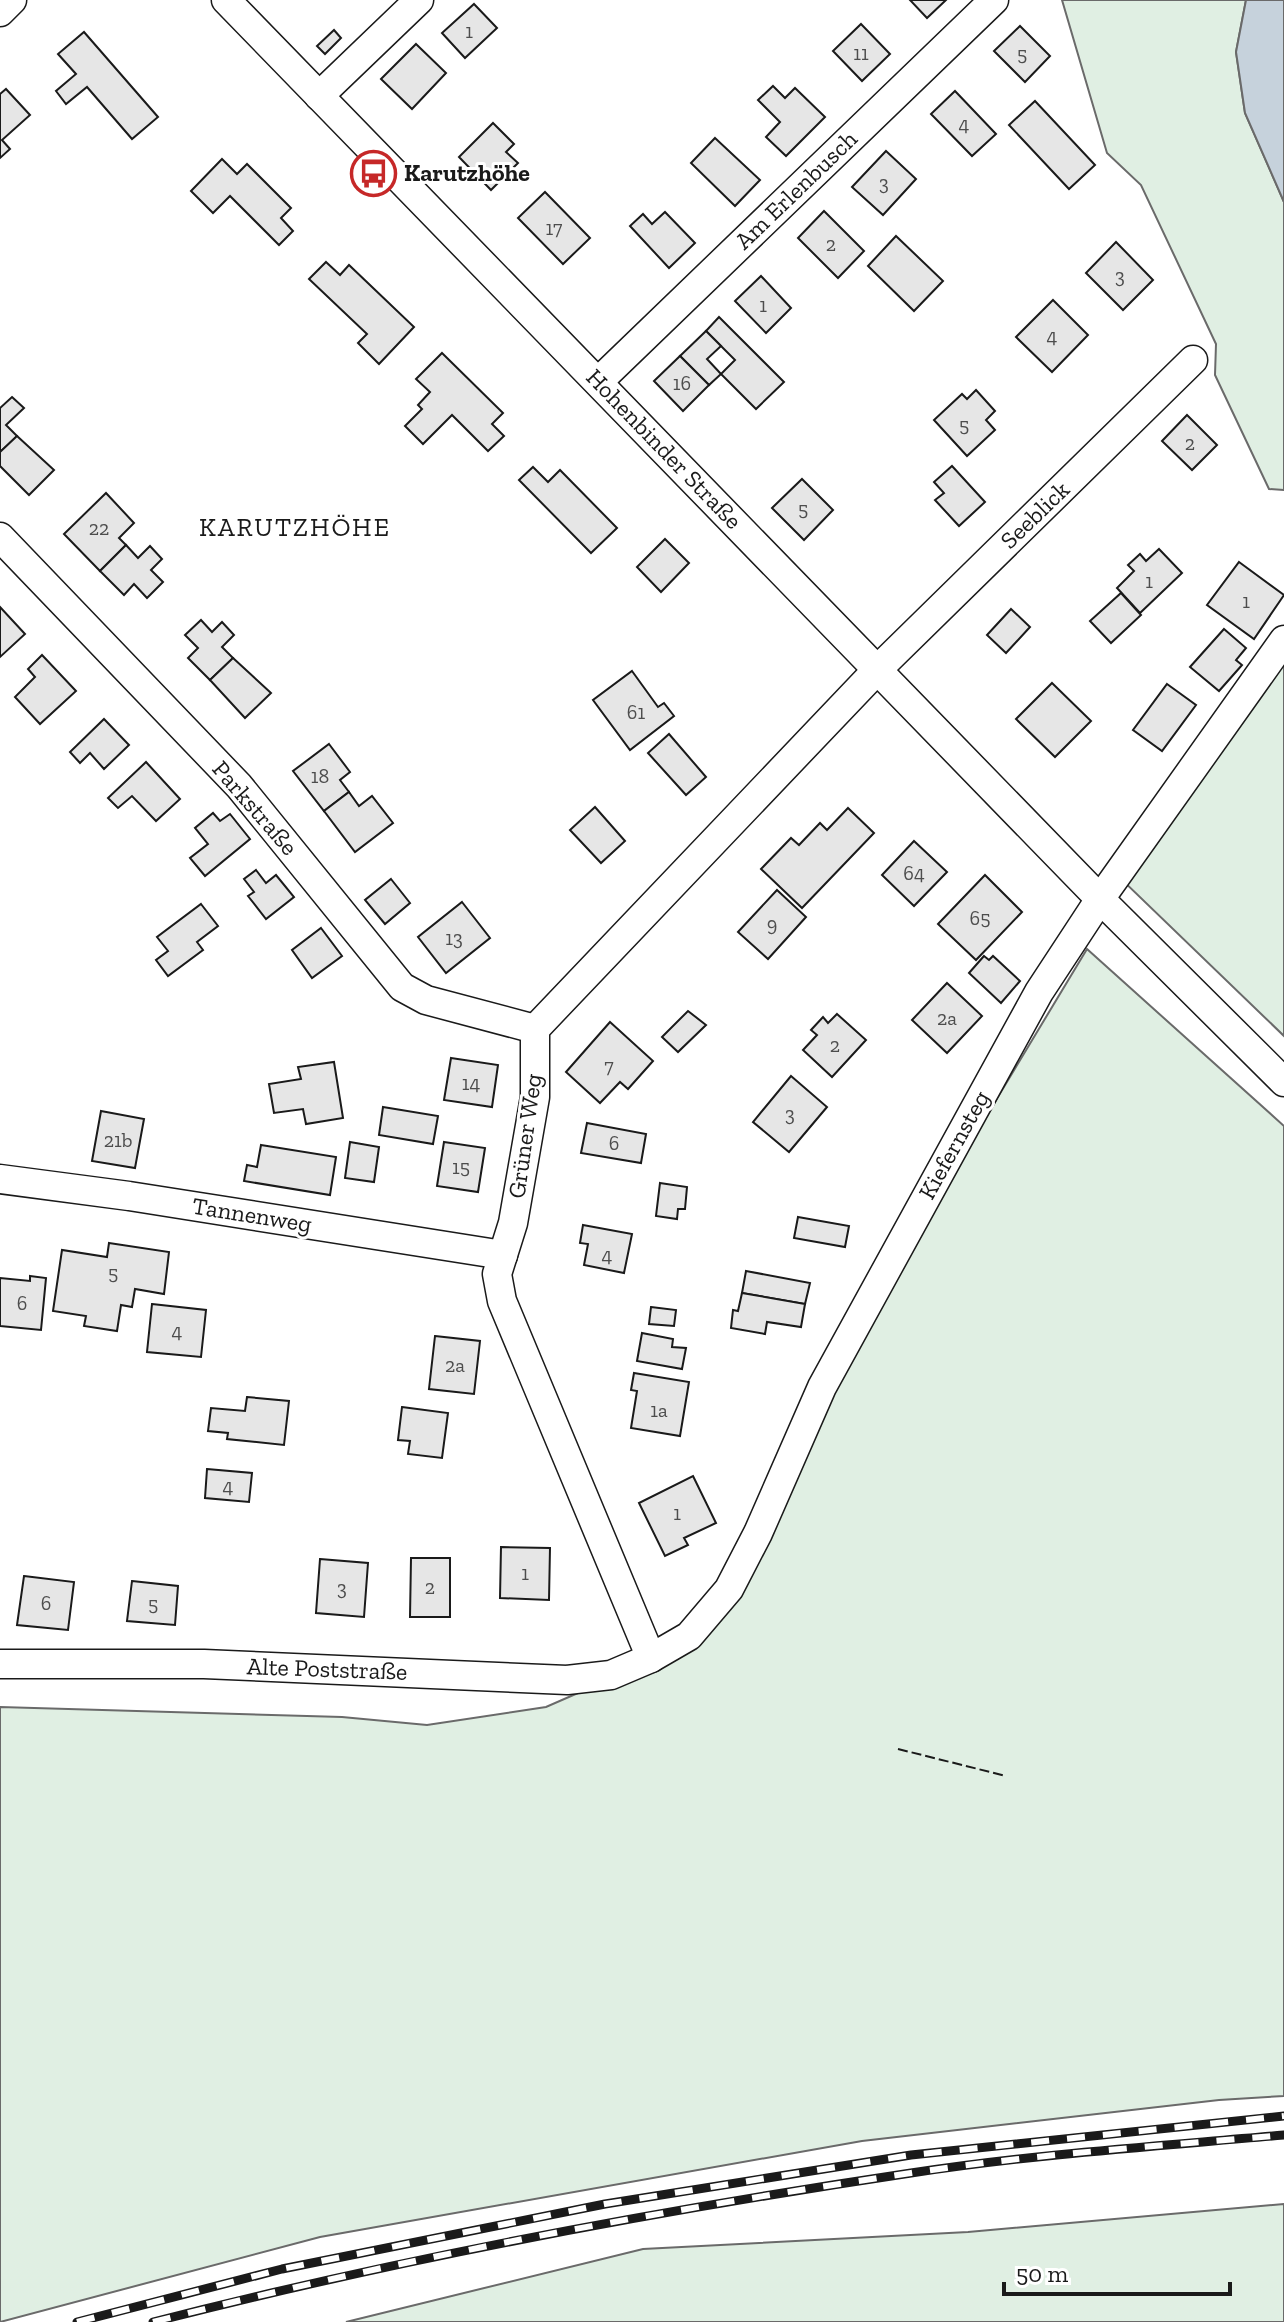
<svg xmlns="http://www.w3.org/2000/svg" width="1284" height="2322" viewBox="0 0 1284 2322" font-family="'Zilla Slab',serif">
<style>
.green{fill:#e0efe3;stroke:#6a6a6a;stroke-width:2}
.water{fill:#c6d2dc;stroke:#6a6a6a;stroke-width:2}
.building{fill:#e6e6e6;stroke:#1a1a1a;stroke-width:2}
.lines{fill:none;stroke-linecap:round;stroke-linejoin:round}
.street-casing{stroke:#1a1a1a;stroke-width:31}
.street{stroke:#fff;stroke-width:28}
.rail-casing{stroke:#1a1a1a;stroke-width:9}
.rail{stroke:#fff;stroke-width:6;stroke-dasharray:18;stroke-linecap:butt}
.fence{stroke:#1a1a1a;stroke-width:2;stroke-dasharray:10 4;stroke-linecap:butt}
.labels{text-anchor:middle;stroke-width:6;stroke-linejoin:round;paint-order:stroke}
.number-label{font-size:20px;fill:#4d4d4d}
.poi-label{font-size:24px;font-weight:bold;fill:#1a1a1a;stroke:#fff;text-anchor:start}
.street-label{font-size:24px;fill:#1a1a1a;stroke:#fff}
.neighbourhood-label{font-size:26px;letter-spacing:2px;fill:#1a1a1a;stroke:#fff}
</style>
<rect width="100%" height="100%" fill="#fff"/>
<g class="green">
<polygon points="1062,0 1246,0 1236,52 1245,113 1284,202 1284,490 1269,489 1215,375 1216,344 1141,185 1107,153"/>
<polygon points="1284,641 1284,1036 1118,876"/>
<polygon points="1087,949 1284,1126 1284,2096 1219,2100 862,2141 320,2237 0,2322 0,1707 342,1717 427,1725 546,1707 649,1662 688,1640 819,1394"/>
<polygon points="1284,2204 1284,2322 346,2322 643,2249 968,2232"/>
</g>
<polygon class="water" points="1246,0 1284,0 1284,202 1245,113 1236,52"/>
<g class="building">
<polygon points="910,0 946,0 927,18"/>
<polygon points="474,4 497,28 465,58 442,33"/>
<polygon points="861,24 890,54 862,81 833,51"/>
<polygon points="1020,26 1050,56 1025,82 994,51"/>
<polygon points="334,30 341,38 325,54 317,46"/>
<polygon points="84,32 158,117 132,139 87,87 66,104 56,91 76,74 58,54"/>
<polygon points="416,44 446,73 412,109 381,79"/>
<polygon points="773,86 785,98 795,88 825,117 786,156 766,137 780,122 758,100"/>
<polygon points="6,89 30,115 2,140 10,149 0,158 0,94"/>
<polygon points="955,91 996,134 972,156 931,114"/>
<polygon points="1035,101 1095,165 1069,189 1009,125"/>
<polygon points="493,123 514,144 506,152 518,163 491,190 459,157"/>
<polygon points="715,138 760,180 735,206 691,163"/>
<polygon points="886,151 916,179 883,215 852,187"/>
<polygon points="222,159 237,174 247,164 291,208 281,218 293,231 279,245 230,196 213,213 191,191"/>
<polygon points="545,192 590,238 563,264 518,218"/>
<polygon points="824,211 864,251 838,278 798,238"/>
<polygon points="665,212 695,243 669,268 630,226 643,214 652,224"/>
<polygon points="896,236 943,281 914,311 868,266"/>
<polygon points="1116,242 1153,280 1123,310 1086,273"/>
<polygon points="326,262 340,275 349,265 414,327 379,364 358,343 367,334 309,279"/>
<polygon points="761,276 791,308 766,333 735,301"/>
<polygon points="1053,300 1088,335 1052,372 1016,337"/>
<polygon points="719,317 784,382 756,409 721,374 735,360 706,331"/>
<polygon points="706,331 721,346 707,359 721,374 709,385 680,356"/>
<polygon points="442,353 503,413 492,424 504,436 488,451 452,415 423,444 405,426 422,409 418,405 430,392 416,379"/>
<polygon points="680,356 709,385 683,411 654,381"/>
<polygon points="976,390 995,411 986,420 995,430 967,456 934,420 962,394 967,399"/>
<polygon points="12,397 24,408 6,425 17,436 0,452 0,408"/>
<polygon points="1187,415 1217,445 1192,470 1162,441"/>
<polygon points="17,436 54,470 29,495 0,466 0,452"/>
<polygon points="952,466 985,502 959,526 935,500 944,493 934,482"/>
<polygon points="533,467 548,482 560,470 617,528 591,553 519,480"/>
<polygon points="802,479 833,510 804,540 772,508"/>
<polygon points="106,493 134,523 119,538 126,545 100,571 64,534"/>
<polygon points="665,539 689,563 661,592 637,567"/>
<polygon points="126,545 138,558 150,546 162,559 151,570 163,582 147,598 134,584 124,595 100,571"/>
<polygon points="1159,549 1182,573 1140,613 1117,588 1134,571 1128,565 1140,554 1146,561"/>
<polygon points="1239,562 1284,595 1254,639 1207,605"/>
<polygon points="1121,593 1141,615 1111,643 1090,621"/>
<polygon points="0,607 25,634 0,657"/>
<polygon points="1011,609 1030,627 1006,653 987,635"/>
<polygon points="201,620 212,632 222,622 234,635 222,647 233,658 210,680 188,658 198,648 185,635"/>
<polygon points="1224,629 1246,648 1236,660 1242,665 1219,691 1190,667"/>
<polygon points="42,655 76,691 40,724 15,697 35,677 28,669"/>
<polygon points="233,658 271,693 245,718 210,680"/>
<polygon points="632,671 658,707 664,703 674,716 630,750 593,700"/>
<polygon points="1052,683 1091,721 1055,757 1016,719"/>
<polygon points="1167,684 1196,705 1162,751 1133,730"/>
<polygon points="104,719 129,745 104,769 90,753 80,763 70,752"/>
<polygon points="669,734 706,777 686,795 648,753"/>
<polygon points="329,744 350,772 340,780 349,792 324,811 293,771"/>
<polygon points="146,762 180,799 156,821 132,796 118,808 108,798"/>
<polygon points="349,792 359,806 372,796 393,823 355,852 324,811"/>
<polygon points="595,807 625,841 601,863 570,830"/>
<polygon points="848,808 874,833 802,908 761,869 791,838 799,845 820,823 827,830"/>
<polygon points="213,813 220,821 230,814 250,839 205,876 190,858 208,844 195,828"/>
<polygon points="914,841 947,872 914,906 882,875"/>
<polygon points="256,870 266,883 276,875 294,897 266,919 248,896 254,892 244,879"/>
<polygon points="985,875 1022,912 976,960 938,924"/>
<polygon points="391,879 410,903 385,924 365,900"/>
<polygon points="777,890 806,917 768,959 738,932"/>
<polygon points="462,902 490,938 446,973 418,937"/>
<polygon points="201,904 218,926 197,942 203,950 168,976 156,960 168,951 157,937"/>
<polygon points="321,928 342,956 312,978 292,950"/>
<polygon points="984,956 989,960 993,956 1020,981 1001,1003 969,973"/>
<polygon points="947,983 982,1016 947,1053 912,1020"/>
<polygon points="688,1011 706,1025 678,1052 662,1037"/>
<polygon points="837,1014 866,1040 832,1077 803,1050 817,1035 811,1030 823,1017 828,1023"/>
<polygon points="610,1022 653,1061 628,1089 620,1082 600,1103 566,1072"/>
<polygon points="451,1058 498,1065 492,1107 444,1100"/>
<polygon points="334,1062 343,1118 306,1124 303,1109 274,1113 269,1084 301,1079 298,1067"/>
<polygon points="791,1076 827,1107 789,1152 753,1122"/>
<polygon points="383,1107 438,1116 433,1144 379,1135"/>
<polygon points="101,1111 144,1119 135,1168 92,1161"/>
<polygon points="587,1123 646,1134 641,1163 581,1153"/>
<polygon points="350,1142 379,1147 374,1182 345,1178"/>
<polygon points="444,1142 485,1148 478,1192 437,1186"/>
<polygon points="261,1145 336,1157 330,1195 244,1181 247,1165 257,1167"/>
<polygon points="660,1183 687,1187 685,1209 678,1209 677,1219 656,1216"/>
<polygon points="798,1217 849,1226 845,1247 794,1238"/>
<polygon points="583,1225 632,1234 624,1273 584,1265 588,1244 580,1243"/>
<polygon points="109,1243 169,1252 164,1294 135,1289 132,1307 121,1305 117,1331 84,1326 86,1316 53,1311 62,1250 107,1257"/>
<polygon points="746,1271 810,1283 805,1304 742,1293"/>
<polygon points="30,1276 46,1278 41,1330 0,1326 0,1278 30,1281"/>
<polygon points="742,1293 805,1304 801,1327 767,1322 765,1334 731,1328 733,1310 738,1311"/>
<polygon points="152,1304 206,1310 201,1357 147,1352"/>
<polygon points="651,1307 676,1310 674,1326 649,1324"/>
<polygon points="642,1333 673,1339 672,1347 686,1348 682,1369 637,1361"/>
<polygon points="435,1336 480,1341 474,1394 429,1389"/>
<polygon points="634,1373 689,1382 680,1436 631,1428 637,1391 631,1390"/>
<polygon points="247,1397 289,1401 284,1445 227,1439 228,1433 208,1431 211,1408 245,1411"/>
<polygon points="402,1407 448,1413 442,1458 408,1454 410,1441 398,1440"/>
<polygon points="207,1469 252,1473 249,1502 205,1498"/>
<polygon points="693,1476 716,1523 684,1538 688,1545 665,1556 639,1503"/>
<polygon points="501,1547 550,1548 549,1600 500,1598"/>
<polygon points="411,1558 450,1558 450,1617 410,1617"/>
<polygon points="320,1559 368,1563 364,1617 316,1613"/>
<polygon points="24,1576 74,1582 68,1630 17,1625"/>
<polygon points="132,1581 178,1586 175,1625 127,1621"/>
</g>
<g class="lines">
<defs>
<g id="street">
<polyline points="226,0 1100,899 1284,1082"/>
<polyline points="0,12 12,0"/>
<polyline points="319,96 419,0"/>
<polyline points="599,381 994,0"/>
<polyline points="0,537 239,786 402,987 426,1000 535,1029"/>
<polyline points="0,1179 129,1196 503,1255"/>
<polyline points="651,1658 502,1301 497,1274 513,1223 535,1097 535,1029 877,670 1193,360"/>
<polyline points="0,1664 204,1664 567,1680 611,1675 651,1658 689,1636 729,1589 758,1533 822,1387 1039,992 1100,899 1284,640"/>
</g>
</defs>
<use href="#street" class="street-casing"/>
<use href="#street" class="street"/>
<defs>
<g id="rail">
<polyline points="77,2322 282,2269 605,2204 911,2155 1284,2116"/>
<path d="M 153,2322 C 402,2258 656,2211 911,2173 C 1035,2154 1160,2146 1284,2135"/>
</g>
</defs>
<use href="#rail" class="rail-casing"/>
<use href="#rail" class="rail"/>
<polyline class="fence" points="898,1749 1006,1776"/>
</g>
<defs>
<symbol id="bus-ring" viewBox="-11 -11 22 22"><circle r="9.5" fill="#fff" stroke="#c62828" stroke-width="1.5"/><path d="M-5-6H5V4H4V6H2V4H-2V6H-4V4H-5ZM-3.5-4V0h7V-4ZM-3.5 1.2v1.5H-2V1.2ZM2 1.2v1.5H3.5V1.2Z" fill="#c62828"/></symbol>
</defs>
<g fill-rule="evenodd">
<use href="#bus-ring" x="348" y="148" width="51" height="51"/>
</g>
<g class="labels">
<g class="number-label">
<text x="469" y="38">1</text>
<text x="861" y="60">11</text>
<text x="1022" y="61">5</text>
<text x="964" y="131">4</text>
<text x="884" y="190">3</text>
<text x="554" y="235">17</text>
<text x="831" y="251">2</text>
<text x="1120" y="283">3</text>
<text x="763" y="312">1</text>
<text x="1052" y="343">4</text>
<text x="682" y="390">16</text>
<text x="964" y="432">5</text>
<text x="1190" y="450">2</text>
<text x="803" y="516">5</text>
<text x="99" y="535">22</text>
<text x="1149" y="588">1</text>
<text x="1246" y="608">1</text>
<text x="636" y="719">61</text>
<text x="320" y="783">18</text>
<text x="914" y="880">64</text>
<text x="980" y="925">65</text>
<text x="772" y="931">9</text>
<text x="454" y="945">13</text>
<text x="947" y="1025">2a</text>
<text x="835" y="1052">2</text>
<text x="609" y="1073">7</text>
<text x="471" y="1090">14</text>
<text x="790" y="1121">3</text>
<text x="118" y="1147">21b</text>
<text x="614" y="1150">6</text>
<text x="461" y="1174">15</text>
<text x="607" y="1262">4</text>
<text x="113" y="1280">5</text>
<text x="22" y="1310">6</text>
<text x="177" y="1338">4</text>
<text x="455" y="1372">2a</text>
<text x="659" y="1417">1a</text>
<text x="228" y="1493">4</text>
<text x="677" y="1520">1</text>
<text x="525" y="1580">1</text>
<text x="430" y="1594">2</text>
<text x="342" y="1595">3</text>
<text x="46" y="1610">6</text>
<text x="153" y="1611">5</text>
</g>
<g class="poi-label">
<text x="404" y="181">Karutzhöhe</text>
</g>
<g class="street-label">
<text transform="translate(796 190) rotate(-44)" y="8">Am Erlenbusch</text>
<text transform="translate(664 449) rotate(46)" y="8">Hohenbinder Straße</text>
<text transform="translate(1035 515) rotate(-44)" y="8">Seeblick</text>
<text transform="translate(255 808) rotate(49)" y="8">Parkstraße</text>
<text transform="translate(525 1136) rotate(-82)" y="8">Grüner Weg</text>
<text transform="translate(954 1145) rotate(-61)" y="8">Kiefernsteg</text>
<text transform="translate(252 1215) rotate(9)" y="8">Tannenweg</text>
<text transform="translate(327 1669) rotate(2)" y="8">Alte Poststraße</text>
</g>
<g class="neighbourhood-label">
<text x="295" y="536">KARUTZHÖHE</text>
</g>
</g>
<path d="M1004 2282v12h226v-12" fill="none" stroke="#1a1a1a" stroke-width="4"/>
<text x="1016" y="2282" font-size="24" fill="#1a1a1a" stroke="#ffffff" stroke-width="6" paint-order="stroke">50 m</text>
</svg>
